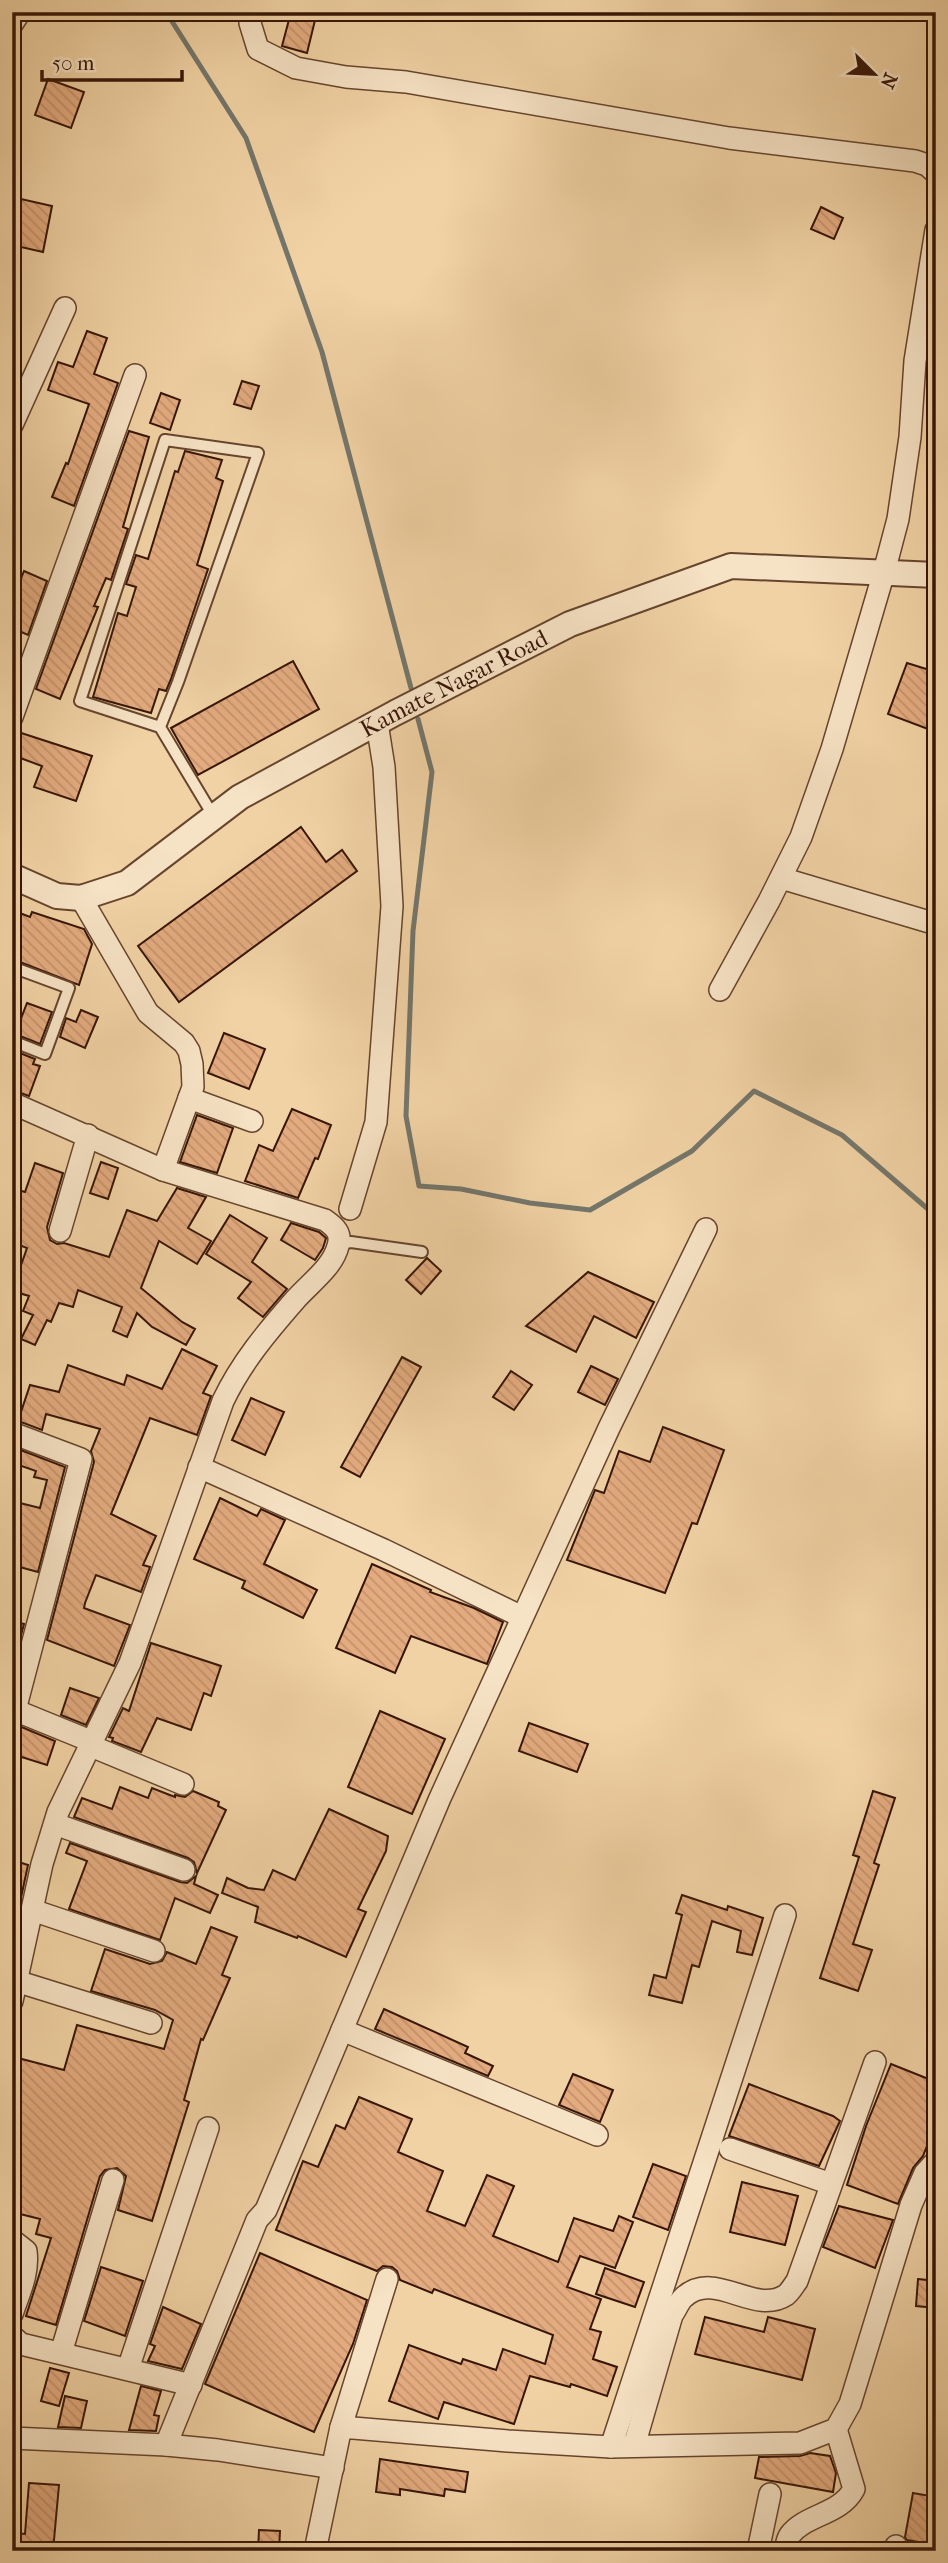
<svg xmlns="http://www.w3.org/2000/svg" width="948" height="2563" viewBox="0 0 948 2563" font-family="'IM FELL French Canon',serif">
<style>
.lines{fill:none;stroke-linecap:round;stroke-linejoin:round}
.stream{stroke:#74766b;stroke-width:5}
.building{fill:url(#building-back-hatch);stroke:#371607;stroke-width:2}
.service-casing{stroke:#66452e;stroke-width:14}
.minor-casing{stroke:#66452e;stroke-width:24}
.tertiary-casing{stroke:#66452e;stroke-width:28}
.service{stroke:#f6e2c4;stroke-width:10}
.minor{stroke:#f6e2c4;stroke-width:21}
.tertiary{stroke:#f6e2c4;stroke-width:24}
.labels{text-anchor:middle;stroke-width:6;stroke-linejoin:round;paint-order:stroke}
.street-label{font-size:24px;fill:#371607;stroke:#f6e2c4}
</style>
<defs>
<pattern id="building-back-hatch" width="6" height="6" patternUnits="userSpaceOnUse" patternTransform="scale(1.75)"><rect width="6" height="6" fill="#e3ab7f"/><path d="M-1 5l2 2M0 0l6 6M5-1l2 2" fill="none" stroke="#c3926c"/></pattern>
</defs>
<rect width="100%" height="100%" fill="#f1d2a4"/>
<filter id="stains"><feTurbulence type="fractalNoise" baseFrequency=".00286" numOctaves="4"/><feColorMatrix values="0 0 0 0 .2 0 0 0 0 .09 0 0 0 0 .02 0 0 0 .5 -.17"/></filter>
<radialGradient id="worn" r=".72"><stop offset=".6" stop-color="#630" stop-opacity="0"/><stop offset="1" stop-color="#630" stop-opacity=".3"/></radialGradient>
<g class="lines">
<g class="stream">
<polyline points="166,12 246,138 322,352 411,688"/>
<polyline points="418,719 432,772 413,931 406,1116 419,1186 461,1189 530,1203 590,1210 692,1151 754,1091 842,1135 936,1216"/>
</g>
</g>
<g class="building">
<polygon points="291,12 317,12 307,53 282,46"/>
<polygon points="48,79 84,92 71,128 35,115"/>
<polygon points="12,197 52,206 43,252 12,245"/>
<polygon points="821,207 843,218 834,239 811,229"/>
<polygon points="87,331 107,338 94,374 118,383 74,506 52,497 66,463 68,464 89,404 48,390 58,362 73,367"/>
<polygon points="242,381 259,386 251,409 234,404"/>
<polygon points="161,393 180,400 170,430 150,423"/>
<polygon points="129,431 149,437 123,527 128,529 111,580 106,578 94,606 98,607 60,699 36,689"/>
<polygon points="185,451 222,460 216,478 223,481 197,565 208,569 171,679 166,691 159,689 151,713 93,697 118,613 127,616 136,587 126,584 136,555 148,559 175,471 178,472"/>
<polygon points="24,571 47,581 28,635 12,628 12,589 16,591"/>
<polygon points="293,661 319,709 198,775 171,728"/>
<polygon points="907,663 936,672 936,732 888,714"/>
<polygon points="12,730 92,756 76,801 34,787 42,766 12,755"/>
<polygon points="301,827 326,862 342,850 357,871 179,1002 138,946"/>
<polygon points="12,910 30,917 32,912 84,929 92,944 79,985 12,959"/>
<polygon points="27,1003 52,1012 40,1044 15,1034"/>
<polygon points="81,1010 98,1017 85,1048 60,1037 66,1018 76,1022"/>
<polygon points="224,1033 265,1049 249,1089 208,1073"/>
<polygon points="20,1053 35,1059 33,1064 40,1066 29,1096 12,1090 12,1074"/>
<polygon points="292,1109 331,1125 318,1159 315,1158 298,1198 245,1181 259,1145 273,1151"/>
<polygon points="197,1115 233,1128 217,1173 180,1162"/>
<polygon points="101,1162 118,1168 108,1199 90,1193"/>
<polygon points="35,1163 63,1173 47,1227 50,1240 57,1244 64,1243 109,1257 127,1210 157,1221 177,1188 206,1197 188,1228 211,1241 197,1264 159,1241 141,1288 182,1322 195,1329 186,1345 152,1327 137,1313 127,1337 113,1331 122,1307 78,1290 73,1307 59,1303 51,1322 47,1320 35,1345 21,1339 33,1315 23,1311 29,1296 12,1291 27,1248 12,1242 12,1229 18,1214 12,1212 12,1188 25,1192"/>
<polygon points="230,1215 267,1238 252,1262 287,1289 263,1317 238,1298 251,1282 206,1254"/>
<polygon points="291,1223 319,1232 326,1238 323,1248 315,1260 281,1240"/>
<polygon points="427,1258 441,1271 421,1294 406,1280"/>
<polygon points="588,1272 654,1302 636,1338 594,1316 576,1352 526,1326"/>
<polygon points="182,1349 217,1366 203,1393 211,1396 197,1435 150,1418 111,1514 156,1536 143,1565 150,1567 141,1592 96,1575 85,1603 84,1608 130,1625 114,1666 47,1640 94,1462 91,1451 100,1429 46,1414 42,1430 18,1421 30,1385 59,1392 68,1365 124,1385 127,1375 162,1389"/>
<polygon points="402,1357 421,1367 360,1477 341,1467"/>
<polygon points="591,1366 618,1379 605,1405 578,1392"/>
<polygon points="511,1371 532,1385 514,1410 493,1397"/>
<polygon points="251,1398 284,1412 265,1455 232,1440"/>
<polygon points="663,1427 724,1450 697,1524 692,1523 665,1593 567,1560 595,1490 604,1493 619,1451 650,1462"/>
<polygon points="18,1449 65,1467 38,1572 12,1565 12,1501 40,1508 47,1480 34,1477 36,1471 13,1463"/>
<polygon points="220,1498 257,1516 261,1509 285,1520 264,1564 317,1590 303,1618 242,1588 245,1581 194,1559"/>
<polygon points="372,1564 431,1590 430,1592 474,1608 503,1622 487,1664 411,1636 395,1673 336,1648"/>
<polygon points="12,1621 24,1624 12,1669"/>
<polygon points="151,1643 221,1666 211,1696 204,1693 191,1730 157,1718 141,1752 112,1741 113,1738 109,1737 123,1708 129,1711"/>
<polygon points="70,1688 99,1698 86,1725 61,1715"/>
<polygon points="380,1711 445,1739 412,1814 348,1787"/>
<polygon points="12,1723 55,1741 47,1765 12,1754"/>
<polygon points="529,1723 588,1744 577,1772 519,1751"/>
<polygon points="120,1787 148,1798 152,1788 175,1797 175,1795 185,1797 193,1791 219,1802 218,1806 226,1810 197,1873 194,1862 188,1858 74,1817 82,1798 112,1809"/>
<polygon points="873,1791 895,1798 874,1863 879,1865 853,1944 872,1950 858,1991 820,1978 859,1857 853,1855"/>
<polygon points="329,1809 388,1836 386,1851 358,1909 366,1912 346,1957 298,1936 297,1938 255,1922 258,1907 222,1893 227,1878 248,1888 264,1890 273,1870 295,1880"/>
<polygon points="70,1843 180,1882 187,1883 196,1876 194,1884 218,1895 210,1913 175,1898 160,1940 69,1909 87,1861 66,1853"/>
<polygon points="12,1860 28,1865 15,1926 12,1925"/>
<polygon points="682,1895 727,1910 728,1906 763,1918 752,1955 737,1952 741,1931 712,1921 699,1967 692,1965 682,2003 649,1995 654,1975 666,1978 682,1915 676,1913"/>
<polygon points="211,1927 237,1937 222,1975 230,1978 203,2040 201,2039 184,2100 189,2102 152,2221 118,2210 126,2176 117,2168 105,2170 100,2176 56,2325 26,2316 51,2238 36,2234 40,2219 12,2212 12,2078 18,2058 64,2070 77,2025 164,2049 173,2020 155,2010 91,1991 105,1949 150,1964 162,1961 167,1952 196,1964"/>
<polygon points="384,2009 468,2047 465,2053 493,2066 488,2076 375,2029"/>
<polygon points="891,2064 936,2082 936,2123 923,2156 913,2168 898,2204 847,2185 866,2126"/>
<polygon points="573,2074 613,2090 600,2122 559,2105"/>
<polygon points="749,2084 833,2116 840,2121 819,2166 729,2136"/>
<polygon points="359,2097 412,2119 398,2152 443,2171 427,2211 465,2226 487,2175 514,2186 493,2236 558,2262 574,2218 613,2231 619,2216 633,2222 615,2268 580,2256 567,2287 601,2299 590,2329 601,2332 593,2359 617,2367 607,2396 571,2384 570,2387 530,2376 514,2424 444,2402 438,2419 389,2401 409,2345 461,2364 463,2359 496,2370 503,2349 545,2364 553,2335 434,2289 432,2293 400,2280 397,2271 392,2267 383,2266 377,2271 276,2230 303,2161 318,2167 336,2125 345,2129"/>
<polygon points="653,2164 686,2176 668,2230 633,2217"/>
<polygon points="742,2182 798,2196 785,2245 730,2232"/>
<polygon points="839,2206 893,2220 875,2268 823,2247"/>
<polygon points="260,2253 367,2300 353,2344 314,2432 205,2384"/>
<polygon points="101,2267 143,2281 125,2336 84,2321"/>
<polygon points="605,2268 644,2282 635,2307 596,2294"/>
<polygon points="918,2279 936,2281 936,2308 916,2306"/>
<polygon points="163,2307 201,2324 182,2369 148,2361 155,2346 150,2344"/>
<polygon points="705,2317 764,2332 768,2317 815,2329 802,2380 695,2354"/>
<polygon points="50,2368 69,2373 59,2406 41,2401"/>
<polygon points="141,2386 161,2391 154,2415 159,2416 156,2431 129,2430"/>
<polygon points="65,2396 87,2401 81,2428 58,2427"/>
<polygon points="810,2453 830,2456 836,2473 833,2492 755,2478 759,2457 800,2456"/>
<polygon points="380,2459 468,2472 465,2492 445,2489 444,2496 400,2489 400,2495 376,2492"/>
<polygon points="29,2483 59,2485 53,2551 14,2551 15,2533 25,2534"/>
<polygon points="913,2493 936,2497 936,2545 907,2540 905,2537"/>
<polygon points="259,2530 280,2531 279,2551 258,2551"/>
</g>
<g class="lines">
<defs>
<g id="service">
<polyline points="160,727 178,682 258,453 165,440 80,701 160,727 214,817"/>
<polyline points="12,967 69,988 45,1054 12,1041"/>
<polyline points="339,1244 351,1242 422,1252"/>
</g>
<g id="minor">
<polyline points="252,12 250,23 258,49 296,68 346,77 406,82 729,138 915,161 927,165 936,173"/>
<polyline points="12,24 20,12"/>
<polyline points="12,425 65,308"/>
<polyline points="12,717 135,375"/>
<polyline points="781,878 936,924"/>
<polyline points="81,898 148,1013 184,1043 189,1051 192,1064 193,1087 163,1170"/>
<polyline points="720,990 769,901 801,837 832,749 884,572 898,519 910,437 915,361 936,230"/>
<polyline points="189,1098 252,1121"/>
<path d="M 12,1103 L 163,1170 L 325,1220 C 335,1227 342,1233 338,1246 C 333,1267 309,1284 295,1300 C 267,1332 241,1363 223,1401 L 130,1663 L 58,1812 L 42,1864 L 12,2001"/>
<polyline points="350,1209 376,1122 392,906 384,767 377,723"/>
<polyline points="60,1231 88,1135"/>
<polyline points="12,1433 81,1459 15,1710"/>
<polyline points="199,1467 384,1550 522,1617"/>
<polyline points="12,1709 93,1742"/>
<polyline points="91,1746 183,1784"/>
<polyline points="55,1824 184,1870"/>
<polyline points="32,1910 154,1951"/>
<polyline points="16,1981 151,2023"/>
<polyline points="342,2030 597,2135"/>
<polyline points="730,2149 831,2184"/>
<path d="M 12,2240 L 26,2251 C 29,2274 19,2293 12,2314"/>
<polyline points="12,2336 21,2344 191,2385"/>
<polyline points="61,2353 113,2180"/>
<polyline points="128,2369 208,2128"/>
<polyline points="341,2427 387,2279"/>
<polyline points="12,2438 166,2445 218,2450 333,2468"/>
<polyline points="166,2445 257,2220 266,2210 440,1798 609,1428 706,1229"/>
<path d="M 634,2446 L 672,2315 C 676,2310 679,2301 684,2297 C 715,2269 754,2316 786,2295 C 790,2292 794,2285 797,2281 L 875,2062"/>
<polyline points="611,2447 800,2443 836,2429 850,2404 911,2205 925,2173 936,2161"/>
<polyline points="315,2551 341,2427 508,2441 611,2447 785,1915"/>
<polyline points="758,2551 770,2494"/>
<path d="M 785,2551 C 786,2546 787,2539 790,2535 C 806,2514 840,2515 854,2489 L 836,2429"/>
<polyline points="895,2551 896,2546"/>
</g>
<g id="tertiary">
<path id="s1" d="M 12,876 L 57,896 L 81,898 L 127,883 L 240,797 L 395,713 L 570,624 L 731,566 L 936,575"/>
</g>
</defs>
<use href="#service" class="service-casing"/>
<use href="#minor" class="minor-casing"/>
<use href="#tertiary" class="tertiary-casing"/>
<use href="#service" class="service"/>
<use href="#minor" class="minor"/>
<use href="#tertiary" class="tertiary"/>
</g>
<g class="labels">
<g class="street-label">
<text dy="8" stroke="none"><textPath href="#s1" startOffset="506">Kamate Nagar Road</textPath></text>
</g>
</g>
<rect width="948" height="2563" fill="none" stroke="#f1d2a4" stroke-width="42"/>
<rect x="14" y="14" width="920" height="2535" fill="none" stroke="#371607" stroke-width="3.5"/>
<rect x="21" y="21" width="906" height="2521" fill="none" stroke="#371607" stroke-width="2"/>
<g transform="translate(874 74) rotate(114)" stroke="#f6e2c4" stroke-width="5" paint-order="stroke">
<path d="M0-5L12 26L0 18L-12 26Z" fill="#371607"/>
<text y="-10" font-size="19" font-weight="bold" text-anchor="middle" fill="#371607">N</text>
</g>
<path d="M42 70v10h140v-10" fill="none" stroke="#371607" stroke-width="3.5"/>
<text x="52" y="70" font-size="21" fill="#371607" stroke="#f6e2c4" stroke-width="5" paint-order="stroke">50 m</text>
<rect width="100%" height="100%" filter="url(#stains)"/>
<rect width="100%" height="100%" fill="url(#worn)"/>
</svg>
